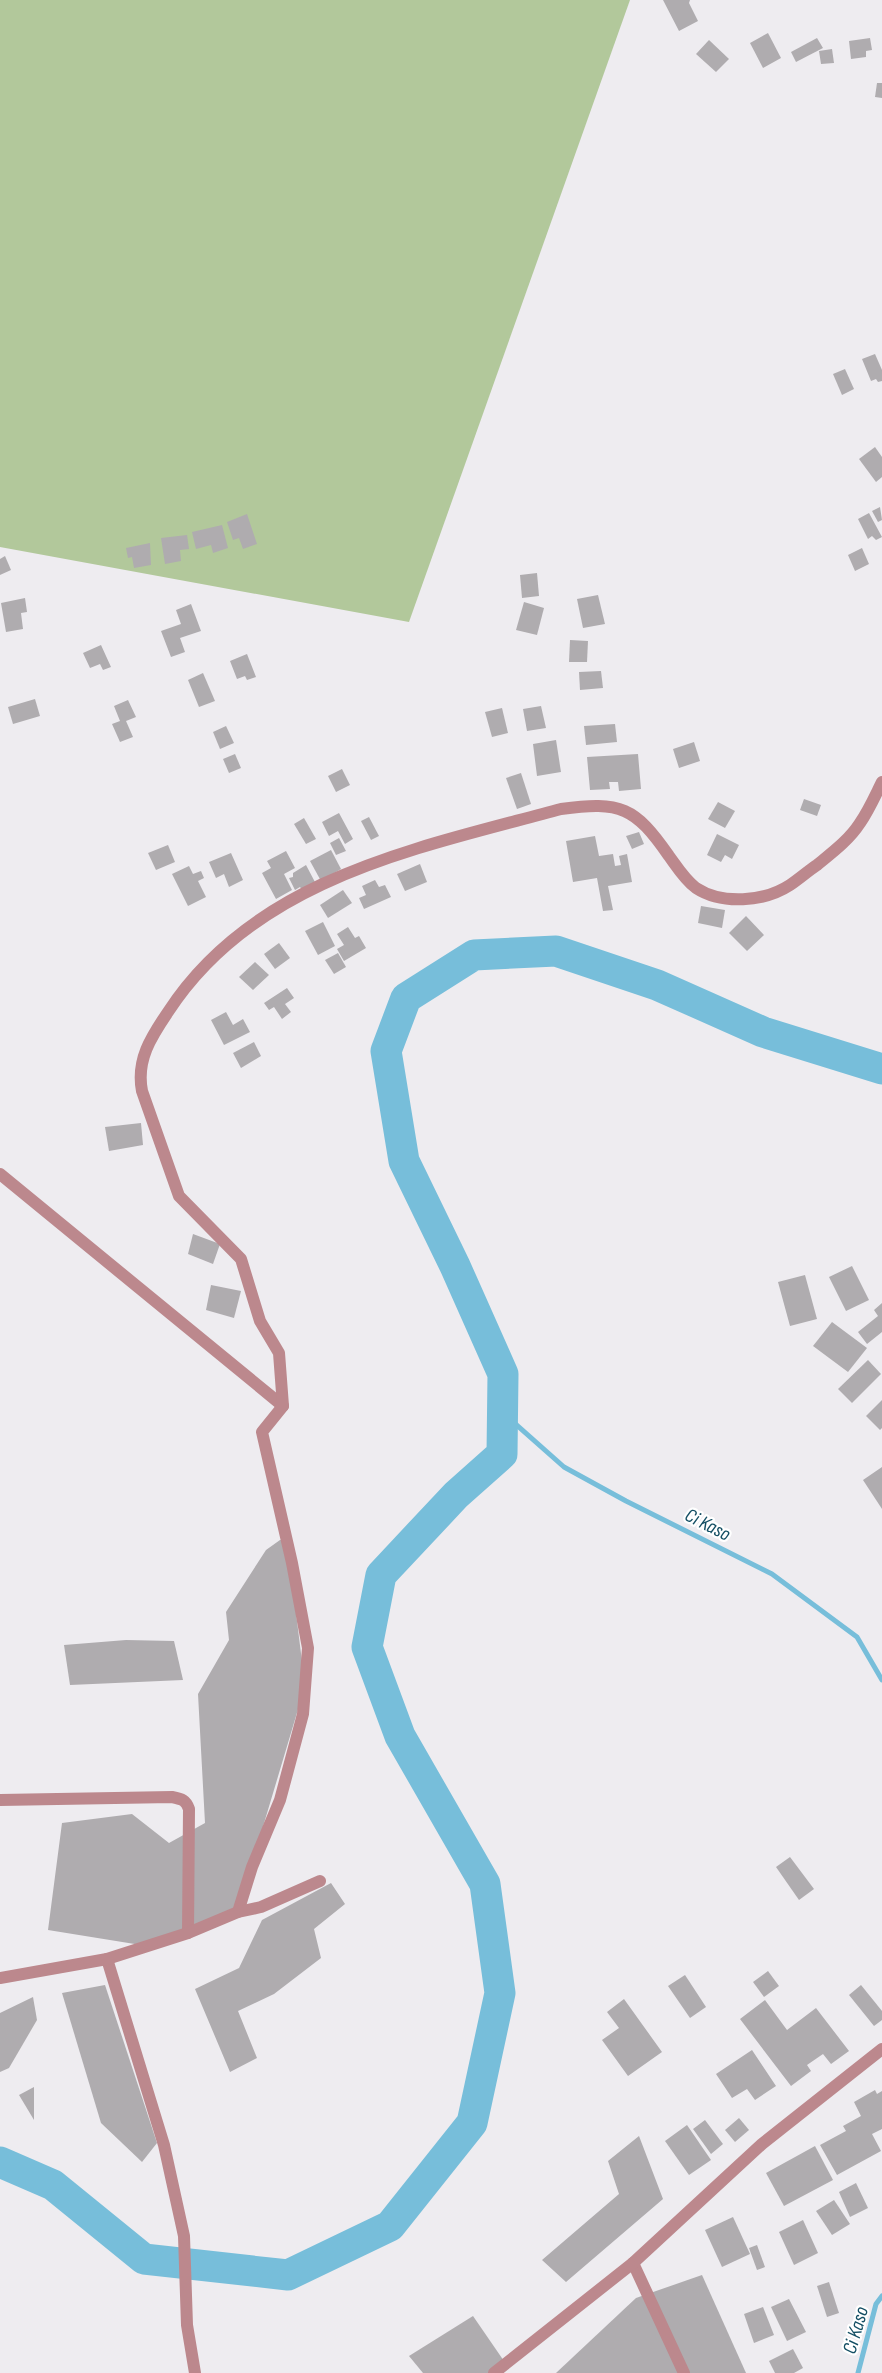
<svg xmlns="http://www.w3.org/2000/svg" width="882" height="2373" viewBox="0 0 882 2373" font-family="'Sofia Sans Condensed',sans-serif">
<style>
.green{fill:#b2c89b}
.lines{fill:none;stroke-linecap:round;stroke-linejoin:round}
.stream{stroke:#77beda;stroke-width:5}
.river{stroke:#77beda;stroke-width:31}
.building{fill:#afacaf}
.minor{stroke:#bc888d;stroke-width:12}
.labels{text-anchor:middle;stroke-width:4.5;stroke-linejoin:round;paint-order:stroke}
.water-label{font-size:20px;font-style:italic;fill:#154f64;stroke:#fff}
</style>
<rect width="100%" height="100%" fill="#eeecf0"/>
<polygon class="green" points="0,0 630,0 409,622 0,547"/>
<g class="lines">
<g class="stream">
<polyline points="503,1413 564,1467 626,1501 772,1574 857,1637 882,1680"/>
<polyline points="858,2373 876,2304 882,2296"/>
</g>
<polyline class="river" points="0,2162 53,2185 144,2259 288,2275 390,2226 472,2123 500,1993 485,1884 400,1736 367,1647 381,1575 456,1495 502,1454 503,1374 455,1266 404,1161 386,1051 406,998 474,955 556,951 657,985 763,1032 882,1069"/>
</g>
<g class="building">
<polygon points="663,0 690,0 689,3 698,21 679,31"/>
<polygon points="768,33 781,58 763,68 750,43"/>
<polygon points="817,38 823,48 796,62 791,52"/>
<polygon points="870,38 872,50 866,51 866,57 851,59 849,41"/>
<polygon points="709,40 729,59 716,72 696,54"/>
<polygon points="832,49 834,63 821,64 819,51"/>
<polygon points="877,83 882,83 882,98 875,97"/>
<polygon points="875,354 882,370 882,381 878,382 876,379 871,381 862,359"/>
<polygon points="845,369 854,389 842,395 833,374"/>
<polygon points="875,447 882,457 882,477 876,482 859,459"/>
<polygon points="880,507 882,520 878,522 872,511"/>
<polygon points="869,513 882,537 876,540 872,536 868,539 858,519"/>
<polygon points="247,514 257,544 243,549 239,538 233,540 227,522"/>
<polygon points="222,525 228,548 213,553 211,545 196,549 192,532"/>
<polygon points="187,535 189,549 180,550 181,561 165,564 161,538"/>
<polygon points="150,543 151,565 134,568 132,557 128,558 126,548"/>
<polygon points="862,548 869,564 855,571 848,555"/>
<polygon points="5,556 11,570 0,575 0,559"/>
<polygon points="537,573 539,596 522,598 520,575"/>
<polygon points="598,595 605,624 583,628 577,599"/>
<polygon points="25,598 27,612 21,613 23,629 6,632 1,603"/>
<polygon points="524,602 544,608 537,635 516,630"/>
<polygon points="191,604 201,631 180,638 185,652 171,657 161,631 181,624 176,610"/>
<polygon points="570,640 588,641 587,662 569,662"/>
<polygon points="101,645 111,667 103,670 100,664 90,668 83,653"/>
<polygon points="247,654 256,677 247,680 245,676 237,679 230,661"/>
<polygon points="601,671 603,688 580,690 579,672"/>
<polygon points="203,673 215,701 199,707 188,680"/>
<polygon points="35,699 40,716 13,724 8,707"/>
<polygon points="128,700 136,717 126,721 133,737 120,742 112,724 120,721 114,706"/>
<polygon points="541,706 546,728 527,731 523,709"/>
<polygon points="502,708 508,733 492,737 485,712"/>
<polygon points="615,724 617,742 586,745 584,726"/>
<polygon points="226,726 234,743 220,749 213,732"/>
<polygon points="556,740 561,772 537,776 533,744"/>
<polygon points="694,742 700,761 679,768 673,749"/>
<polygon points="235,754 241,768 229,773 223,759"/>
<polygon points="638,754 641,789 619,791 618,782 609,782 610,789 590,790 587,757"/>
<polygon points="342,769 350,785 336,792 328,776"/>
<polygon points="521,773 531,804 517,809 506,778"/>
<polygon points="804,799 821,805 817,816 800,810"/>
<polygon points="718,802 735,811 725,828 708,819"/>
<polygon points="339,813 353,839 345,844 338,831 329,836 322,822"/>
<polygon points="369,817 379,836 371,840 361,821"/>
<polygon points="304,818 316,839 306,844 294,824"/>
<polygon points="639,832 644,844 632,849 626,836"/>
<polygon points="717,834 739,845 732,859 725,855 721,862 707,855"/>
<polygon points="595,836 599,856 613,854 615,866 621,865 619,856 627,854 632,882 608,886 613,910 603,911 597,878 573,882 566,841"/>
<polygon points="339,838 346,851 336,855 330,843"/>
<polygon points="168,845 175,862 156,870 148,853"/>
<polygon points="331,850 341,869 321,881 310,861"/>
<polygon points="286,851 295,868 284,874 292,890 276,899 262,873 271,868 267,861"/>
<polygon points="231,853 243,880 229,887 224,874 216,878 209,862"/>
<polygon points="420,864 427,882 405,891 397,874"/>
<polygon points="306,865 316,884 303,891 300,887 295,890 289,878 293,877 293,873"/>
<polygon points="189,866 193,874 201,871 204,878 198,881 206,897 188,906 172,874"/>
<polygon points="375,880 379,887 385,885 391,897 364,909 359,898 366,895 362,886"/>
<polygon points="343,890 352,903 328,918 320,905"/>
<polygon points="701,906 725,910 722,928 698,923"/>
<polygon points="746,916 764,935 747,951 729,933"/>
<polygon points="323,922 335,946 318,955 305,931"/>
<polygon points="348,927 355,938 359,936 366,948 344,961 337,949 344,945 337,934"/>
<polygon points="279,943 290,958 275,969 264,954"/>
<polygon points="338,953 346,967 334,974 325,960"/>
<polygon points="255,962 269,975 253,990 239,977"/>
<polygon points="287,988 294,998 285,1004 291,1012 282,1019 274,1007 269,1010 264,1003"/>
<polygon points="226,1012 233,1025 243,1019 250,1032 224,1045 211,1020"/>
<polygon points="254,1042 261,1056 241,1068 233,1053"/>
<polygon points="141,1123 143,1145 109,1151 105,1127"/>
<polygon points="193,1234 220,1244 213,1264 188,1254"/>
<polygon points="852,1266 869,1300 846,1311 829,1277"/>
<polygon points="805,1275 817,1319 790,1326 778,1282"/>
<polygon points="211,1285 241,1291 234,1318 206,1310"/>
<polygon points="882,1303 882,1332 867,1344 858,1332 878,1316 874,1310"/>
<polygon points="832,1322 867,1348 848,1372 813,1346"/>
<polygon points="868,1360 881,1374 852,1403 838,1389"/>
<polygon points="882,1400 882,1428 880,1430 866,1416"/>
<polygon points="882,1467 882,1509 863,1480"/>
<polygon points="280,1540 287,1540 305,1686 239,1907 147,1946 48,1930 62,1823 132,1814 169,1843 205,1823 198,1694 229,1640 226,1612 266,1550"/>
<polygon points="126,1640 174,1641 183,1680 70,1685 64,1645"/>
<polygon points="790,1857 814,1889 799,1900 776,1867"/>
<polygon points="331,1883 345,1904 314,1929 321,1958 274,1994 238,2011 257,2058 230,2072 195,1989 239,1968 262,1920"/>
<polygon points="768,1971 779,1986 764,1997 753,1982"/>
<polygon points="685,1975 706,2007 690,2018 668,1986"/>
<polygon points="105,1985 157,2143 142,2162 101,2123 62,1993"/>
<polygon points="861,1985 882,2011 882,2020 874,2026 849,1995"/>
<polygon points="33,1997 37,2020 9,2068 0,2072 0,2013"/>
<polygon points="624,1999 662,2052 628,2076 602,2040 619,2028 607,2012"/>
<polygon points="765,2000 787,2030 816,2008 849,2051 831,2064 823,2054 807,2065 811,2071 791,2086 740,2019"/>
<polygon points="752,2050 776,2086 755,2100 747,2089 732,2098 716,2074"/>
<polygon points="34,2087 34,2120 19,2095"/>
<polygon points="875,2090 877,2094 882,2091 882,2129 872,2134 881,2151 837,2175 820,2145 846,2131 843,2126 861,2116 854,2102"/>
<polygon points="739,2118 749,2130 735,2142 725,2130"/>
<polygon points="705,2120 723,2144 711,2154 693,2129"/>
<polygon points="687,2125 711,2160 689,2175 665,2141"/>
<polygon points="639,2136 663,2199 566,2282 542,2260 619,2194 608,2161"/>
<polygon points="815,2146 833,2180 784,2206 766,2173"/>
<polygon points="856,2183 868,2208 850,2217 839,2192"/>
<polygon points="834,2200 850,2224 832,2235 816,2211"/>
<polygon points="733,2217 750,2254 722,2267 705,2230"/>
<polygon points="803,2220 818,2253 794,2265 779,2232"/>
<polygon points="757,2245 765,2267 757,2270 749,2248"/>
<polygon points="702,2275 746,2373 556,2373 636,2298"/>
<polygon points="829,2282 839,2313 827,2317 817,2286"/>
<polygon points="789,2299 806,2332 787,2341 771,2307"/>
<polygon points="763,2307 774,2335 754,2343 744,2314"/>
<polygon points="473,2316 506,2364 490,2373 423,2373 409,2356"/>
<polygon points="793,2349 803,2368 794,2373 775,2373 769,2361"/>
</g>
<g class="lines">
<g class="minor">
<polyline points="0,1174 283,1406"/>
<path d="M 0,1800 L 172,1797 C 182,1799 186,1800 189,1809 L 188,1933"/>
<path d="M 238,1912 L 252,1867 L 280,1800 L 303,1714 L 308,1648 L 292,1563 L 262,1432 L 283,1406 L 279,1353 L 260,1321 L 241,1259 L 179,1196 L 142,1091 C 136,1060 151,1037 168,1012 C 255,878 418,848 561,809 C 621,801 635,807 669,856 C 677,867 685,880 696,888 C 722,905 764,902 790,885 C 799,879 808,871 817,865 C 833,852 849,840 860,823 C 869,810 875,796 882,782"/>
<polyline points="107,1959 164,2145 184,2236 187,2325 195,2373"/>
<polyline points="0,1978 107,1959 188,1933 238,1912 261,1907 320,1881"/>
<polyline points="633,2263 684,2373"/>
<polyline points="494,2373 633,2263 762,2144 882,2049"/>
</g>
</g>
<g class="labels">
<g class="water-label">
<text transform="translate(708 1524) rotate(27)" y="7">Ci Kaso</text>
<text transform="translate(855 2330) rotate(-74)" y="7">Ci Kaso</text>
</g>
</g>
</svg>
